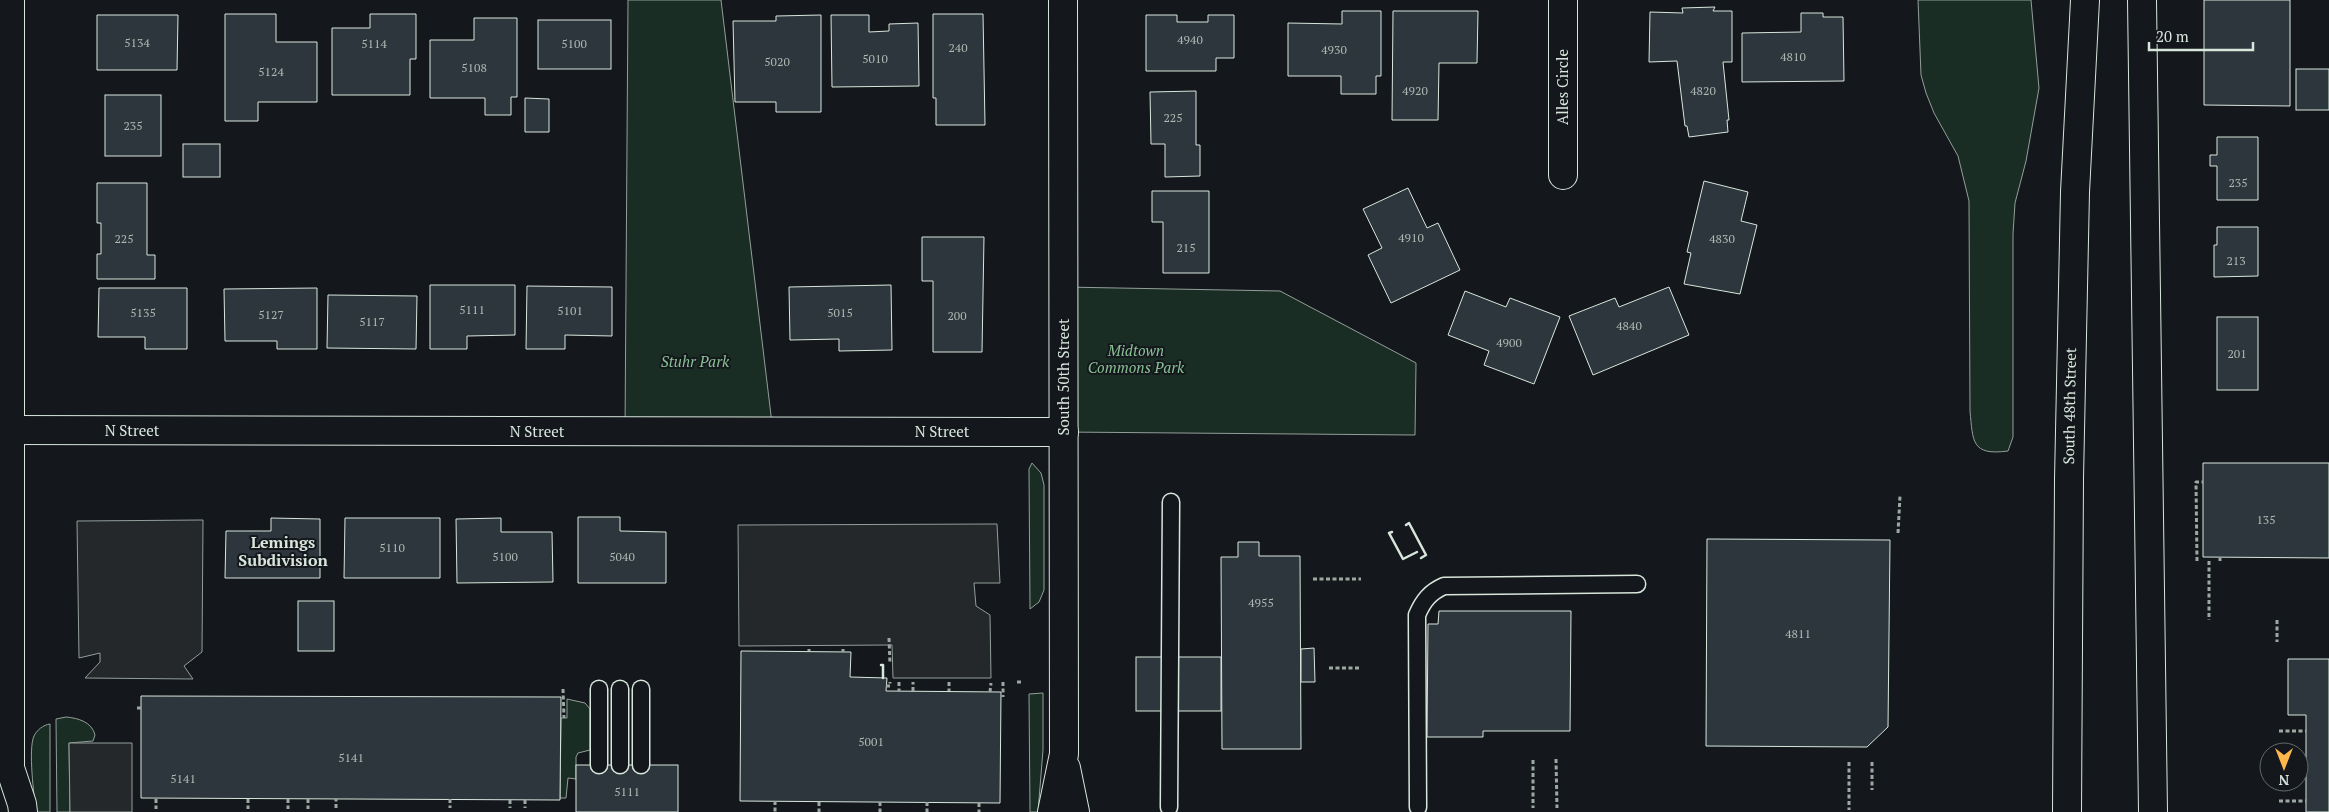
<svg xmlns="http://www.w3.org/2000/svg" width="2329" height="812" viewBox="0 0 2329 812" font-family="'PT Serif',serif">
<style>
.green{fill:#1a2d24;stroke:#939e99}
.parking{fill:#24282b;stroke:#939e99}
.building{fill:#2c363c;stroke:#d8e6dc}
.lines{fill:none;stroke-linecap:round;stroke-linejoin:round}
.lane-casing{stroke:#d8e6dc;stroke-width:19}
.street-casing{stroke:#d8e6dc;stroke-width:30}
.secondary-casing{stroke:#d8e6dc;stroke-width:30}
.path{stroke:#9da8a2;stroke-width:3;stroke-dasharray:4 2.5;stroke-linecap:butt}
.lane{stroke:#14181c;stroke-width:16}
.street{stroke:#14181c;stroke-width:28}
.secondary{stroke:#14181c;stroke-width:28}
.wall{stroke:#d8e6dc;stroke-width:2.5}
.labels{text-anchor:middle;stroke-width:4;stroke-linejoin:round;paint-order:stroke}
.number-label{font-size:12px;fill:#adbab4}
.street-label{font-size:15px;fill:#d8e6dc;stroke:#14181c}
.park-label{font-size:15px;font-style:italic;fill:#8ac095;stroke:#14181c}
.neighbourhood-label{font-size:16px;font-weight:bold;fill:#d8e6dc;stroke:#14181c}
</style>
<rect width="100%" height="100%" fill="#14181c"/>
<g class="green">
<polygon points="628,0 721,0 773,432 625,432"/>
<path d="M 1918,0 L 2031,0 L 2039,88 L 2026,161 L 2015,203 L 2013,234 L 2013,437 L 2008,451 C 1971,456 1973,441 1970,411 L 1969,201 L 1958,156 L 1934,113 L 1926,93 L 1921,75 Z"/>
<polygon points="1064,287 1280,291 1416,363 1415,435 1064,432"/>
<polygon points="1032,463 1041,473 1044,485 1044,590 1039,602 1030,609 1029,469"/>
<polygon points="1043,693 1043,750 1038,812 1030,812 1029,694"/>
<polygon points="567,699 585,703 590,709 590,750 578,753 576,757 576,779 568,778 566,798 560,798 561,718 567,718"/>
<path d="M 66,717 C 78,718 92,722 95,735 L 93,741 L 69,743 L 70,812 L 57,812 L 56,719 Z"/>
<path d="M 50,724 L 50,812 L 36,812 C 34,796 28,749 34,736 C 37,730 43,725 50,724 Z"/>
</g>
<g class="parking">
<polygon points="203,520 202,652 184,666 193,679 85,678 100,662 100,653 79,658 77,521"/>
<polygon points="997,524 1000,583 974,583 976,606 990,615 991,678 893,678 892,645 739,646 738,525"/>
<polygon points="69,743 132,743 132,812 70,812"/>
</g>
<g class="building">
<polygon points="2204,0 2290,0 2290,106 2204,105"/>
<polygon points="1715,7 1713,11 1732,11 1732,62 1723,62 1729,120 1727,120 1728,132 1689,137 1687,126 1685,126 1677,61 1649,62 1650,12 1683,13 1682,8"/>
<polygon points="1342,11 1381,11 1381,76 1376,76 1376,94 1341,94 1341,76 1288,76 1288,23 1342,24"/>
<polygon points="1393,11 1478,11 1477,63 1439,63 1438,120 1392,120"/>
<polygon points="1801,13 1823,13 1823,17 1843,17 1844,81 1742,82 1742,33 1801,32"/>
<polygon points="225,14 276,14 276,42 317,42 317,102 258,102 258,121 225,121"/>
<polygon points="370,14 416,14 416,59 410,59 410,95 332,95 332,28 370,28"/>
<polygon points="933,14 983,14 985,125 936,125 936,98 933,98"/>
<polygon points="97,15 178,15 177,70 97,70"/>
<polygon points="821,15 821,112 776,112 776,102 735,102 733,21 776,21 776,16"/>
<polygon points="831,15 869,15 869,32 889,31 889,24 918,23 919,86 832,87"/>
<polygon points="1146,15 1177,15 1177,22 1208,22 1208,15 1234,15 1234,58 1216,58 1216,71 1146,71"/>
<polygon points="474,18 517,18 517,97 511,97 511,115 485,115 485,98 430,98 430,40 474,40"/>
<rect x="538" y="20" width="73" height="49"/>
<rect x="2296" y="69" width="33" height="41"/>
<polygon points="1196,91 1196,145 1200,145 1200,176 1165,177 1165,144 1151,144 1150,92"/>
<rect x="105" y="95" width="56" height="61"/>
<polygon points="525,98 549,99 549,132 525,132"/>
<polygon points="2217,137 2258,137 2258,200 2217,200 2217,166 2210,166 2210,155 2217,155"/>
<rect x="183" y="144" width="37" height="33"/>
<polygon points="1704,181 1748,192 1741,221 1757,225 1740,294 1684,284 1691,253 1687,252"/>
<polygon points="97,183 147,183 147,255 155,255 155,279 97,279 97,254 101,254 101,223 97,223"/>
<polygon points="1408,188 1427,228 1438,223 1460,270 1391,303 1368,255 1382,248 1363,209"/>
<polygon points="1152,191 1209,191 1209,273 1163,273 1163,222 1152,222"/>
<polygon points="2217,227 2258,227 2258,276 2214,277 2214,245 2217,245"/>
<polygon points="922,237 984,237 982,352 933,352 933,281 922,281"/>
<polygon points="430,285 515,285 515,335 467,336 467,349 430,349"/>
<polygon points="891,285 892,350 839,351 839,339 790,340 789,287"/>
<polygon points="527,286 612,287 612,336 565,335 565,349 526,349"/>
<polygon points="1669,287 1689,335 1593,375 1569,316 1615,298 1619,307"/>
<polygon points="99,288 187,288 187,349 145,349 145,337 98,337"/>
<polygon points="317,288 317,349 277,349 277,341 225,341 224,289"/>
<polygon points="1465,291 1506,307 1510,298 1560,317 1534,384 1484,365 1489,351 1448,335"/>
<polygon points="328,295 417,296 416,349 327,348"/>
<rect x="2217" y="317" width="41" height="73"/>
<polygon points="2203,463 2329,463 2329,558 2203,557"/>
<polygon points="578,517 620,517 620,531 666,532 666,583 578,583"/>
<polygon points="271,518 320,519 320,578 225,578 226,531 271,531"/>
<polygon points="345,518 440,518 440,578 344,578"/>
<polygon points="501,518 501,532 552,532 553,582 457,583 456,519"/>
<polygon points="1707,539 1890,540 1888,727 1867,747 1706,746"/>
<polygon points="1238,542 1259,542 1259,556 1300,556 1301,749 1222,749 1221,557 1238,557"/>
<rect x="298" y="601" width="36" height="50"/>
<polygon points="1439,611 1571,611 1570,731 1483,731 1483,737 1427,737 1428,624 1438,624"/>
<polygon points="1314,648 1315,682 1301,682 1301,649"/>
<polygon points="741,651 851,652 850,677 887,678 886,691 1001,692 1000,803 740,801"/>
<rect x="1136" y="657" width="85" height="54"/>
<polygon points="2288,659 2329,659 2329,812 2306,812 2306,715 2288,715"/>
<polygon points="141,696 561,697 560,800 141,798"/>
<rect x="576" y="765" width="102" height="47"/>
</g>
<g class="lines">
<defs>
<g id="lane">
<polyline points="599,689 599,765"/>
<polyline points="620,689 620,765"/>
<polyline points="641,689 641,765"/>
<polyline points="1169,807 1171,502"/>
<path d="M 1418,807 L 1417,615 C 1423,601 1430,592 1444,586 L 1637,584"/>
</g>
<g id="street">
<polyline points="10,0 10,768 22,804 23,812"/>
<polyline points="1563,175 1563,0"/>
<polyline points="10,430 1064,432"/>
<polyline points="1066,768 1075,812"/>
<polyline points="1052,812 1064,754 1063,0"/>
</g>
<g id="secondary">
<polyline points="2142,0 2153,812"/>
<polyline points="2067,812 2069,479 2075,192 2085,0"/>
</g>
</defs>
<use href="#lane" class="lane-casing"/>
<use href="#street" class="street-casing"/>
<use href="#secondary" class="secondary-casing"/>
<g class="path">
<polyline points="1898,533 1900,496"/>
<polyline points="2220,558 2220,561"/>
<polyline points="2197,561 2196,482 2203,482"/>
<polyline points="2209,561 2209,620"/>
<polyline points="1313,579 1361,579"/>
<polyline points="2277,620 2277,642"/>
<polyline points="889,638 890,664"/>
<polyline points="809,649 809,651"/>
<polyline points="843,649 843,652"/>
<polyline points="1329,668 1360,668"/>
<polyline points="899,682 899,691"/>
<polyline points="949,682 949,691"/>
<polyline points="1003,682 1003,697"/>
<polyline points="1017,682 1022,682"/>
<polyline points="886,686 890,686 890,682"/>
<polyline points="563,689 564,718"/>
<polyline points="913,691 913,682"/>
<polyline points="990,692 991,683"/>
<polyline points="137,708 141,708"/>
<polyline points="2279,731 2306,731"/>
<polyline points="1556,759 1557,808"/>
<polyline points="1533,760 1533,808"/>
<polyline points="1849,762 1849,810"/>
<polyline points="1872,762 1872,790"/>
<polyline points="156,799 156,809"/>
<polyline points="248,799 248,809"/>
<polyline points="288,799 288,809"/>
<polyline points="308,799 308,809"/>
<polyline points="450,799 450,808"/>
<polyline points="510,800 510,808"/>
<polyline points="525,800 525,808"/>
<polyline points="775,801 775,812"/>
<polyline points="2279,801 2306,801"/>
<polyline points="819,802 819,812"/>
<polyline points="880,802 880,812"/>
<polyline points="927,802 927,812"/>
<polyline points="979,803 979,812"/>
<polyline points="336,808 336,799"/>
</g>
<use href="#lane" class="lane"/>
<use href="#street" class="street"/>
<use href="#secondary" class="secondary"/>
<g class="wall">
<polyline points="1406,525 1409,523 1426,555 1421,558"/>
<polyline points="1392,532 1389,533 1403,559 1417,552"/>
<polyline points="881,665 883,665 883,678"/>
</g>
</g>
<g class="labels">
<g class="number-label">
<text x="1190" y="44">4940</text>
<text x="137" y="47">5134</text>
<text x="374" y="48">5114</text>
<text x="574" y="48">5100</text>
<text x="958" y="52">240</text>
<text x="1334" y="54">4930</text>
<text x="1793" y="61">4810</text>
<text x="875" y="63">5010</text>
<text x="777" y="66">5020</text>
<text x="474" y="72">5108</text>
<text x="271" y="76">5124</text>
<text x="1415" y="95">4920</text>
<text x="1703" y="95">4820</text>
<text x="1173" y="122">225</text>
<text x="133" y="130">235</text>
<text x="2238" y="187">235</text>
<text x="1411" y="242">4910</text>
<text x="124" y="243">225</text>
<text x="1722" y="243">4830</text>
<text x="1186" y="252">215</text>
<text x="2236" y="265">213</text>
<text x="472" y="314">5111</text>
<text x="570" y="315">5101</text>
<text x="143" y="317">5135</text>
<text x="840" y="317">5015</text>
<text x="271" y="319">5127</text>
<text x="957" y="320">200</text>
<text x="372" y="326">5117</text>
<text x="1629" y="330">4840</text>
<text x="1509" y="347">4900</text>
<text x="2237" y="358">201</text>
<text x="2266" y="524">135</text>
<text x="392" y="552">5110</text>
<text x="505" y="561">5100</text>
<text x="622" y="561">5040</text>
<text x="1261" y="607">4955</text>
<text x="1798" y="638">4811</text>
<text x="871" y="746">5001</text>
<text x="351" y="762">5141</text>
<text x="183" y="783">5141</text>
<text x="627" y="796">5111</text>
</g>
<g class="street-label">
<text transform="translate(1563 87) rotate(-90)" y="5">Alles Circle</text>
<text transform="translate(1064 377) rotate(-90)" y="5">South 50th Street</text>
<text transform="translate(2070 406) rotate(-89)" y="5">South 48th Street</text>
<text x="132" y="436">N Street</text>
<text x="537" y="437">N Street</text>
<text x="942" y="437">N Street</text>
</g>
<g class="park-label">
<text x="1136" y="356">Midtown<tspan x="1136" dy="17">Commons Park</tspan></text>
<text x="695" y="367">Stuhr Park</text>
</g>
<g class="neighbourhood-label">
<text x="283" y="548">Lemings<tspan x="283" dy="18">Subdivision</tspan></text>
</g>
</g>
<g transform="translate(2284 767) rotate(180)"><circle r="24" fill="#14181c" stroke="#626a69"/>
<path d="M0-4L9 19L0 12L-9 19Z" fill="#ffb74d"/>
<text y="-8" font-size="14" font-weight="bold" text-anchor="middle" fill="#d8e6dc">N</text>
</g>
<path d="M2149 42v8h104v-8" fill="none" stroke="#d8e6dc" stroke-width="2.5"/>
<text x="2156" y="42" font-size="15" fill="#d8e6dc" stroke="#14181c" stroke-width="4" paint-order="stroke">20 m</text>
</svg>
